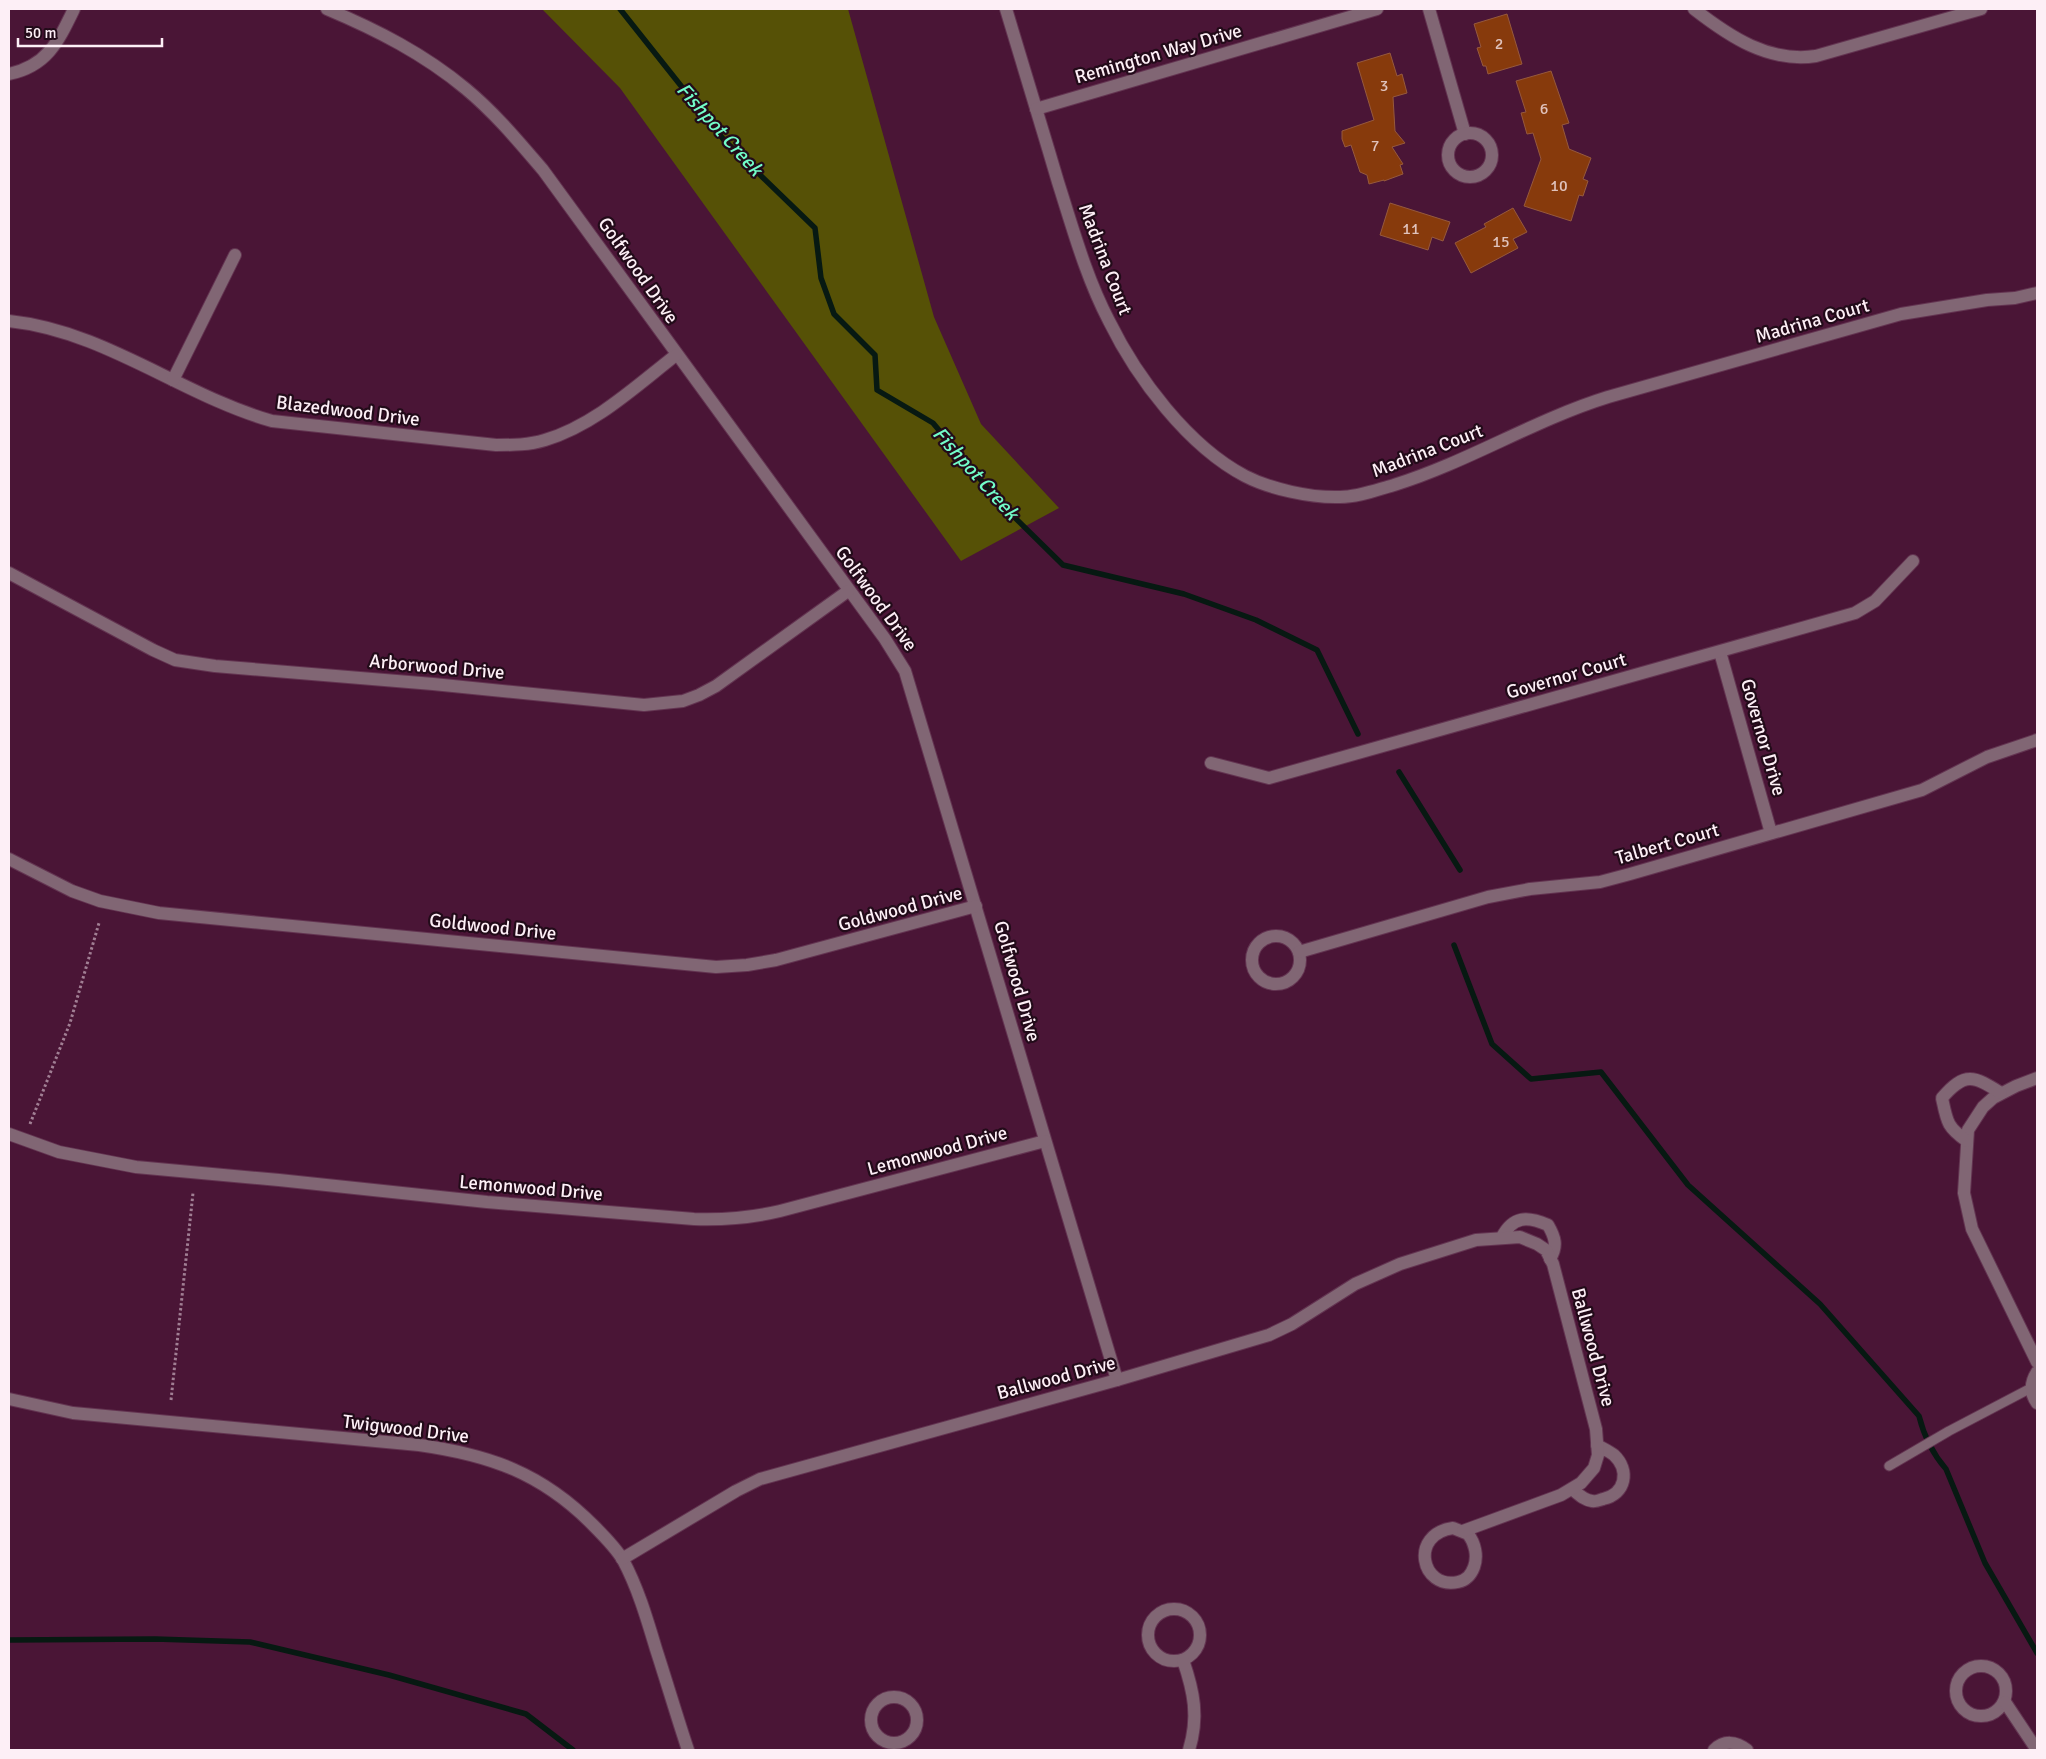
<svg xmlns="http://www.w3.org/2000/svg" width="2046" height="1759" viewBox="0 0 2046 1759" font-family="Signika,sans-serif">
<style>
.green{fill:#565106}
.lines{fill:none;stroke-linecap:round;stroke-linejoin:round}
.stream{stroke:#071912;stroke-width:5.5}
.building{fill:#873a0c;stroke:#96593d}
.lane-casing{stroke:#633451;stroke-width:11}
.street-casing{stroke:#633451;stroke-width:14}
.path{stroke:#a17f94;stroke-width:3;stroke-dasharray:2.5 2.5;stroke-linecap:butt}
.lane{stroke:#816674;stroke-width:9}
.street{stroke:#816674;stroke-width:12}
.labels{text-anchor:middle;stroke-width:4.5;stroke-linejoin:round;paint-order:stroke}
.number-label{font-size:16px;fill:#e0c2bc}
.street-label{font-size:19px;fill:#fdeff6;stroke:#220b19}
.water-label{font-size:20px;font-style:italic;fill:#72fcc8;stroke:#220b19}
</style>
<rect width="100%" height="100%" fill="#4a1536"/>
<polygon class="green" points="542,9 848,9 934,317 981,424 1059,508 961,561 620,88"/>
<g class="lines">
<g class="stream">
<polyline points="620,9 724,140 815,228 821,278 834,314 875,355 877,390 933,423 1001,504 1063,565 1184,594 1256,620 1317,650 1358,734"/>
<polyline points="1399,772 1460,870"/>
<path d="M 1454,945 L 1492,1044 L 1531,1079 L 1601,1072 L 1688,1185 L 1820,1304 L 1919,1416 C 1924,1436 1932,1453 1946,1469 L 1985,1563 L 2037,1653"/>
<polyline points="9,1640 155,1639 250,1642 389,1675 526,1714 573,1750"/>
</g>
</g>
<g class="building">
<polygon points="1507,14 1522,64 1488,74 1486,66 1483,66 1477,48 1481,47 1474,24"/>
<polygon points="1390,53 1397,76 1402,74 1407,93 1393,97 1395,131 1405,143 1392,147 1403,164 1400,165 1403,174 1384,181 1384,180 1369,184 1367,175 1360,172 1351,145 1345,147 1342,139 1342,131 1374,120 1357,63"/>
<polygon points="1551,71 1569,123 1562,125 1569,149 1591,158 1583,179 1588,181 1583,196 1579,195 1571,221 1524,206 1541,159 1533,133 1527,134 1521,113 1526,112 1516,81"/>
<polygon points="1390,203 1450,222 1443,241 1432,237 1428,250 1380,235"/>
<polygon points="1513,208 1527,232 1513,239 1518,248 1471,273 1455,243 1486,227 1484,224"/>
</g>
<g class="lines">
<defs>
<polyline id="lane" points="1889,1466 1949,1431 2031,1388"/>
<g id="street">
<path d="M 327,9 C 377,30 424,54 466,89 C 495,113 519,142 543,170 L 885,639 L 905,671 L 1117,1380"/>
<path d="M 1006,9 C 1023,66 1041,124 1058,182 C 1073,229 1086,277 1109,321 C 1137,378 1188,446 1245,476 C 1270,489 1311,498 1340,497 C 1358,497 1376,490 1394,485 C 1468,462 1534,420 1608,397 L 1901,314 L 1987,300 L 2015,298 L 2037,293"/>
<polyline points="1429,9 1465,134"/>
<path d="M 1694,9 C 1730,37 1769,63 1816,56 L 1981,9"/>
<path d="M 9,74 C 47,66 58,42 74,9"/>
<polyline points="1036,109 1377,9"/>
<circle cx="1470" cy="155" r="22"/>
<path d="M 9,321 C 105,331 181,395 272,421 L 496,445 C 513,445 529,445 545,440 C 595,425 636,386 676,355"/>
<polyline points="173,380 235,255"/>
<polyline points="9,573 153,650 175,660 215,666 433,684 644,705 683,701 699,695 716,686 848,591"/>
<polyline points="1720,652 1771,833"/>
<polyline points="1211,763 1269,778 1855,613 1875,601 1913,561"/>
<polyline points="9,859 72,891 100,901 159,913 716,967 747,965 776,960 976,906"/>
<circle cx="1276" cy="960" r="24"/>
<polyline points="1299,952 1488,897 1530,889 1600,882 1630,874 1922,790 1987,757 2037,740"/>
<polyline points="2037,1078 2016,1086 1993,1098 1983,1107 1968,1130 1964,1193 1972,1229 2037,1362"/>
<path d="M 9,1134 L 59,1152 L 136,1167 L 279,1180 L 487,1202 L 694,1219 C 724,1220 751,1218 780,1211 L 1045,1141"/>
<path d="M 1967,1141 C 1947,1127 1947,1122 1942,1098 C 1965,1071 1974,1076 2001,1093"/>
<path d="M 1502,1237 C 1513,1216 1527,1216 1548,1225 C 1555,1237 1558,1246 1550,1259"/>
<path d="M 2037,1372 C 2030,1383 2030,1393 2037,1403"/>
<path d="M 9,1399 L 73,1413 L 419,1445 C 490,1455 542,1473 594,1526 C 604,1536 616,1548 623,1560 C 638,1588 647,1619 656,1649 C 667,1683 677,1717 688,1750"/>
<path d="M 1572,1489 C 1578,1494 1584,1500 1592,1501 C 1595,1502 1600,1500 1603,1499 C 1626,1494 1630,1470 1614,1455 C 1609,1451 1602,1448 1597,1445"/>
<path d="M 1453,1528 L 1468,1534 C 1475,1543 1478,1556 1474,1567 C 1471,1575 1467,1580 1458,1582 C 1421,1590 1409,1534 1453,1528 Z"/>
<polyline points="622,1559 736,1491 760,1479 1117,1380 1269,1335 1292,1324 1355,1284 1400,1264 1476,1240 1520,1237 1537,1244 1546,1250 1553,1264 1596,1429 1598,1455 1594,1468 1581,1483 1561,1495 1463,1531"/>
<circle cx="1174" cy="1635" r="26"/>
<path d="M 1183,1660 C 1194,1692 1199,1717 1189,1750"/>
<circle cx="1981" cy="1691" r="25"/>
<circle cx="894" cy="1720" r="23"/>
<polyline points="2005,1702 2037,1750"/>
<path d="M 1714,1750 C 1724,1740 1736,1741 1747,1750"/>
</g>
</defs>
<use href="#lane" class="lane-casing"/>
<use href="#street" class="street-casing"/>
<g class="path">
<polyline points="30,1124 70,1023 99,923"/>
<polyline points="171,1400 193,1193"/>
</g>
<use href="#lane" class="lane"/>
<use href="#street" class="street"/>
</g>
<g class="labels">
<g class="number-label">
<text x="1499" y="49">2</text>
<text x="1384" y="91">3</text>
<text x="1544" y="114">6</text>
<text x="1375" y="151">7</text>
<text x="1559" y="191">10</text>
<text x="1411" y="234">11</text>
<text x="1501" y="247">15</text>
</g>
<g class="street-label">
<text transform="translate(1158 53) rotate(-16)" y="7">Remington Way Drive</text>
<text transform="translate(1106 259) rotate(69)" y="7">Madrina Court</text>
<text transform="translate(639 270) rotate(55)" y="7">Golfwood Drive</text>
<text transform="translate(1812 320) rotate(-16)" y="7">Madrina Court</text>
<text transform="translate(348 410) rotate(7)" y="7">Blazedwood Drive</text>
<text transform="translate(1427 450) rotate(-21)" y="7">Madrina Court</text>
<text transform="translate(877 598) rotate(54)" y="7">Golfwood Drive</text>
<text transform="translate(437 666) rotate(5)" y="7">Arborwood Drive</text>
<text transform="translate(1566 675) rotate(-16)" y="7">Governor Court</text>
<text transform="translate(1764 737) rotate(74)" y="7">Governor Drive</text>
<text transform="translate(1667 843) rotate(-16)" y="7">Talbert Court</text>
<text transform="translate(900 908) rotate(-15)" y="7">Goldwood Drive</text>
<text transform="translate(493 926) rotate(6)" y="7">Goldwood Drive</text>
<text transform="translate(1018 981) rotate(74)" y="7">Golfwood Drive</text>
<text transform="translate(937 1150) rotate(-15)" y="7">Lemonwood Drive</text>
<text transform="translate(531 1187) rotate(5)" y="7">Lemonwood Drive</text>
<text transform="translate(1594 1347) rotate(75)" y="7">Ballwood Drive</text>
<text transform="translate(1056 1377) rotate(-15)" y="7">Ballwood Drive</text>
<text transform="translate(406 1428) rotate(7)" y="7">Twigwood Drive</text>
</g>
<g class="water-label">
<text transform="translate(720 129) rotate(48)" y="7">Fishpot Creek</text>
<text transform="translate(976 473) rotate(48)" y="7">Fishpot Creek</text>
</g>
</g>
<rect width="2046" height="1759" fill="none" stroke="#fdeff6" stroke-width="20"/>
<path d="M18 38v8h144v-8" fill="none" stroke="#fdeff6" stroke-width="2.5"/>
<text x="25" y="38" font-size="15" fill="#fdeff6" stroke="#220b19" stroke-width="4" paint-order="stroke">50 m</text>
</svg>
